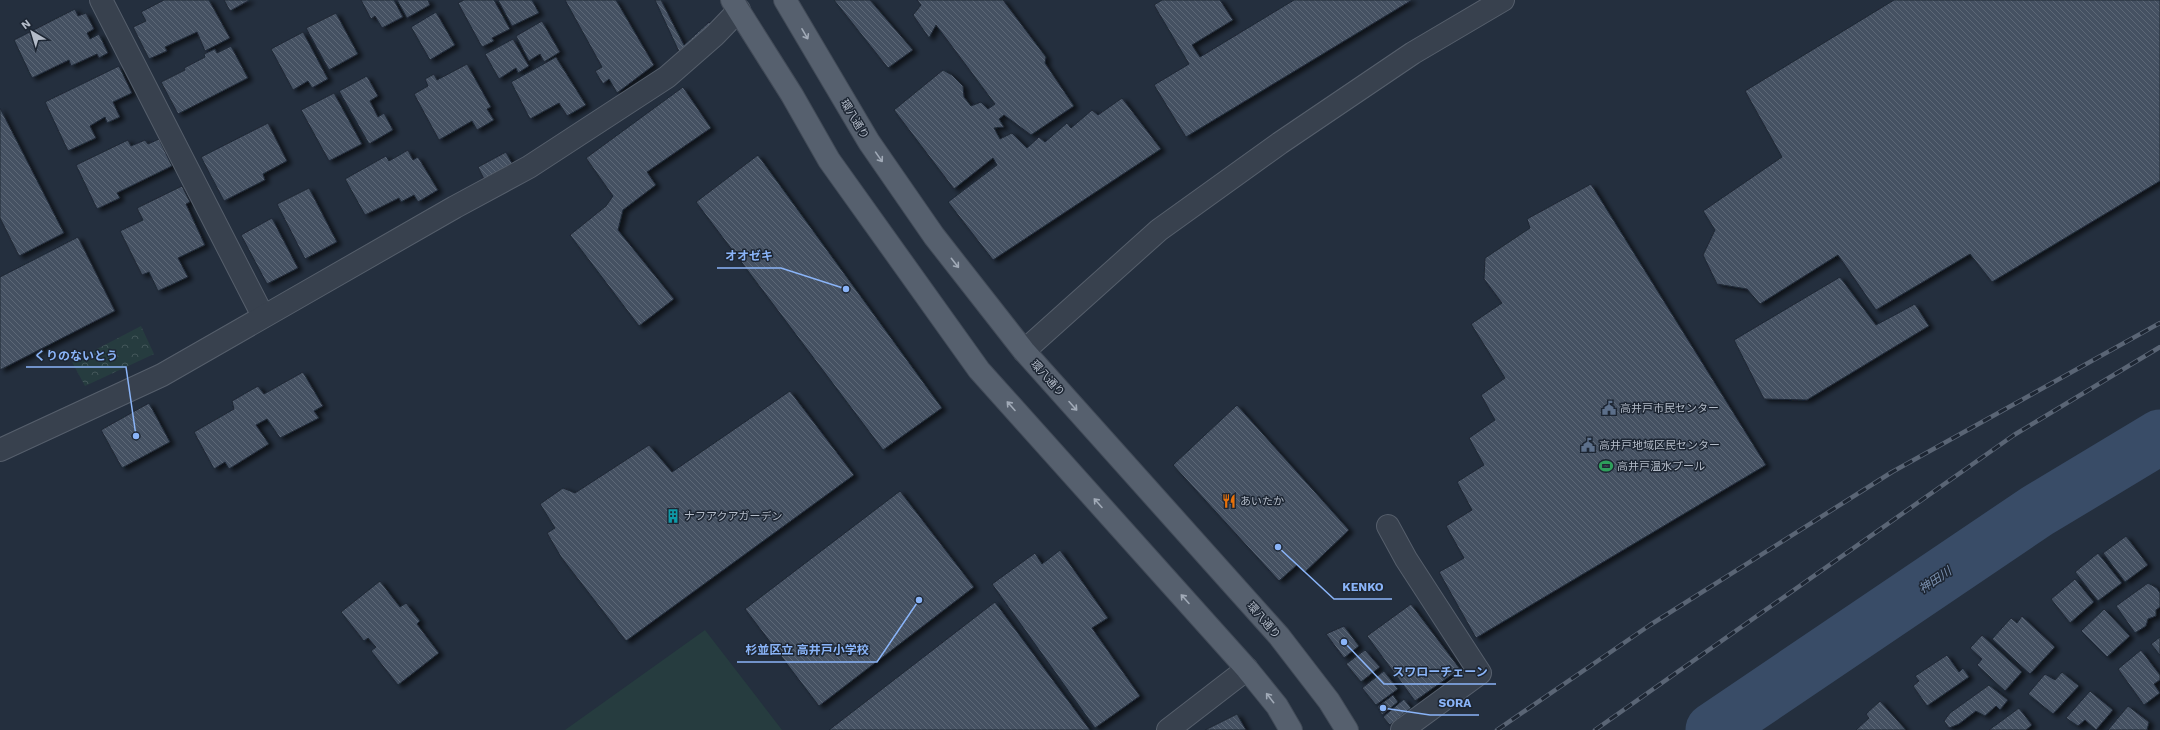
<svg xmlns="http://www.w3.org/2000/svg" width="2160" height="730" viewBox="0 0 2160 730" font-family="'Work Sans','Noto Sans JP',sans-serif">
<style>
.green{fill:#263c3f}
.forest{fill:url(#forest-crowns)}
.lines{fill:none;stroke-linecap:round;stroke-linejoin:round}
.river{stroke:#394c67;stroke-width:55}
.building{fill:url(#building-back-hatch);stroke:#1f2835;filter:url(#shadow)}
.pedestrian-casing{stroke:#565f6c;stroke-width:24}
.minor-casing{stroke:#565f6c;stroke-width:24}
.tertiary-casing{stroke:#565f6c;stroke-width:24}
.primary-casing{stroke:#414a57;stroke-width:24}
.pedestrian{stroke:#38414e;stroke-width:22}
.minor{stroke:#38414e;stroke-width:22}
.tertiary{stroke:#38414e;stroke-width:22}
.primary{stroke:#56606e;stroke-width:22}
.rail-casing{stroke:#5a6575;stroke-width:4.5}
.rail{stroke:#1d2633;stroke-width:3;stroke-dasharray:9;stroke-linecap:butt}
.oneway{stroke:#a1aab7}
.labels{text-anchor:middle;stroke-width:3;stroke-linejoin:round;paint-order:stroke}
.street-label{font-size:11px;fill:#b4bcc9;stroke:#1d2633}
.poi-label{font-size:11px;fill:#b4bcc9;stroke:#1d2633;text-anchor:start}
.water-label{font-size:12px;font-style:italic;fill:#7c92b1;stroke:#1d2633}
.leader{fill:none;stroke:#8ab4f8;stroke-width:1.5}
.callout-dot{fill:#8ab4f8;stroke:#1d2633;stroke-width:1.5}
.callout-label{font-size:12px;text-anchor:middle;font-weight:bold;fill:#8ab4f8;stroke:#1d2633;stroke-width:3;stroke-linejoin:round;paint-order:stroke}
</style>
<defs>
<pattern id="forest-crowns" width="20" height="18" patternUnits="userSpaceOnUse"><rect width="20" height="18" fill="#263c3f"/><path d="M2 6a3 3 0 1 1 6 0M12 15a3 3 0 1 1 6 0" fill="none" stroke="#435659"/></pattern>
<pattern id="building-back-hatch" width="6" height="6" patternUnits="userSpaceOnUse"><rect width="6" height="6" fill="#455162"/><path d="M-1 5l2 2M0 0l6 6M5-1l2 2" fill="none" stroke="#5d6877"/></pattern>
<filter id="shadow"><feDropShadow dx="4.5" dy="2.5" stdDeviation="2" flood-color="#0009"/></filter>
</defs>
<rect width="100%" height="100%" fill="#242f3e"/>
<polygon class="green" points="705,630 782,730 565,730"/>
<polygon class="forest" points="141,326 154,354 85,386 72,362"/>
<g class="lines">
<polyline class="river" points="1713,730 2037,511 2160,437"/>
</g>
<g class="building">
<polygon points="164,0 209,0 230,38 205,51 197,32 165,47 167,51 149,59 133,27 146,21 141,12"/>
<polygon points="224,0 250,0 230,11"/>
<polygon points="361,0 394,0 403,17 382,28 375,16 371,19"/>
<polygon points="397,0 428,0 430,5 407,18"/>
<polygon points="464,0 494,0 510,29 492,38 494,41 482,47 458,3"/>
<polygon points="498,0 532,0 539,13 512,26"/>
<polygon points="565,0 616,0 654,65 617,93 609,79 603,84 595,71 602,67"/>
<polygon points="655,0 661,0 684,45 709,22 713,26 681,56"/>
<polygon points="834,0 870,0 913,50 888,68"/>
<polygon points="917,0 1003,0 1046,57 1045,63 1074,106 1031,135 1004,115 999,119 1004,127 994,128 1000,139 1012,133 1027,148 1039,137 1045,142 1067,123 1071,128 1092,110 1098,115 1122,98 1161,149 993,260 948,202 997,165 993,158 954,189 894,110 943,70 952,75 963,86 964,97 971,106 981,102 988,109 995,104 936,25 929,38 913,15 921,5"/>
<polygon points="1162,0 1220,0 1233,20 1192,45 1200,57 1294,0 1412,0 1186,137 1154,85 1189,64 1154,5"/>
<polygon points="1894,0 2160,0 2160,181 1992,282 1970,254 1876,310 1838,255 1760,304 1747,289 1717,284 1703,255 1715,230 1703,211 1782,157 1745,91"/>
<polygon points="75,9 78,16 86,13 94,29 87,33 90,39 99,34 108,53 99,58 97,54 71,66 69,60 32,78 14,40"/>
<polygon points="436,12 455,45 430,60 411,27"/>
<polygon points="336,13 358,54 329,70 306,28"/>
<polygon points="542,21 560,52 544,62 540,54 529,61 516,36"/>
<polygon points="303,32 328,79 312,88 308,81 293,90 271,49"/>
<polygon points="513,39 529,66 518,73 516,68 499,79 485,54"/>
<polygon points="231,46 248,78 178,114 161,82 185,70 184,68 205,57 204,54 215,49 217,53"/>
<polygon points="556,57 586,105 567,116 559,103 530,119 511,82"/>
<polygon points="467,64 491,107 487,109 494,120 477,130 472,121 439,140 414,94 428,86 425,79 434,74 437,80"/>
<polygon points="119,66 132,93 113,102 120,117 107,123 105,117 90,126 96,138 68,151 45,102"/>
<polygon points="367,76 378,96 370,101 378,117 384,113 393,130 369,144 339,91"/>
<polygon points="683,87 711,128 647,172 656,185 623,210 618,230 674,299 639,326 570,235 606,206 613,196 586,158"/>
<polygon points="334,93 362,144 329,161 301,110"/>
<polygon points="0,108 64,233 19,256 0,218"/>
<polygon points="268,123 287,161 263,174 265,180 224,201 201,157"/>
<polygon points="159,139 172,166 117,193 120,198 97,209 76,165 128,140 131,146 145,140 148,144"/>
<polygon points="408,150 413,160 418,157 438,190 418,202 414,195 401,202 399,198 365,215 345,179 386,156 389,161"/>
<polygon points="506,152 515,169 487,185 478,167"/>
<polygon points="758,155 942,408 883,450 696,202"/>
<polygon points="1591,184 1766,465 1476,638 1439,572 1464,558 1446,526 1472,510 1457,482 1484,465 1469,438 1495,420 1481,395 1505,378 1471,324 1502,303 1484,279 1485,258 1530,228 1527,219"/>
<polygon points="182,186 190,202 186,204 205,245 178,258 188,277 158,291 149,272 142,275 120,231 143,220 137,208"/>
<polygon points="309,188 337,242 305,259 277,204"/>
<polygon points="272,218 298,268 267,284 241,235"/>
<polygon points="78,237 115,311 0,370 0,277"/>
<polygon points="1840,277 1876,325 1915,304 1929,326 1807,400 1764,399 1734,340"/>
<polygon points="303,372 323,406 314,411 319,418 280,438 267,419 256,425 269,444 229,469 225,462 214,469 194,432 234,409 232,401 258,386 264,394"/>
<polygon points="790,391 854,475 626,641 561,557 547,533 555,528 540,504 563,488 575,493 649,445 672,472"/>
<polygon points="149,403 170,442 122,468 101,430"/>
<polygon points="1237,405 1349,530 1304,573 1297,565 1279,581 1173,465"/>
<polygon points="900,491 974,587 819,706 745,609"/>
<polygon points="2126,536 2148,565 2125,582 2103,553"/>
<polygon points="1060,550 1108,618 1092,628 1140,696 1095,728 992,584 1035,553 1042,564"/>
<polygon points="2098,553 2122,583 2098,601 2075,572"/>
<polygon points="2075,579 2094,602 2070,623 2051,599"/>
<polygon points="380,581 400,607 406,603 420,621 417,624 439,653 398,685 371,651 376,647 368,638 364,641 341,612"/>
<polygon points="2148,583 2157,588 2160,593 2160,607 2156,610 2156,616 2148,619 2146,626 2135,633 2116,606"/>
<polygon points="995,602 1090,730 829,730"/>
<polygon points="1411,604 1460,669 1415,701 1367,636"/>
<polygon points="2104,609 2130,636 2107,657 2081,631"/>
<polygon points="2022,616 2055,647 2030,674 1992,639 2011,618 2017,623"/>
<polygon points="1344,626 1359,646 1344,658 1326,634"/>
<polygon points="1982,635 2022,672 2005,691 1977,665 1982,659 1970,648"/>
<polygon points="2160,637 2160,655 2151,644"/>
<polygon points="1365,650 1380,667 1361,682 1346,664"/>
<polygon points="2141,650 2160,675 2160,680 2154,684 2160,693 2144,705 2118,669"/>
<polygon points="1947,655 1959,672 1963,668 1969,677 1927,706 1913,686 1919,681 1915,676"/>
<polygon points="1384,671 1398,689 1376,705 1362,688"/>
<polygon points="2062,672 2079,686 2053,714 2028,694 2045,674 2055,680"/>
<polygon points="1989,685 2008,700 2000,710 1996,706 1985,716 1976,711 1959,724 1949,728 1944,721 1950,713"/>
<polygon points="2090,691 2113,710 2096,730 2085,720 2078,726 2066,718"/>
<polygon points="1393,695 1398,702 1382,715 1377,707"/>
<polygon points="1404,699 1411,708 1390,725 1383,717"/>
<polygon points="1880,701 1906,730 1856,730 1869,718 1866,714"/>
<polygon points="2128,706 2149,722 2147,730 2108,730"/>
<polygon points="2019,708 2032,725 2026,730 1989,730"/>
<polygon points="1237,714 1246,730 1205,730"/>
</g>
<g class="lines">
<defs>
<polyline id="pedestrian" points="1388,526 1406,559 1480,673 1402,730"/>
<g id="minor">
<polyline points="101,0 263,316"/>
<polyline points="0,450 162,375 455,207 529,167 667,77 715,35 739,10"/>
<polyline points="1168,730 1247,669"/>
</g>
<polyline id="tertiary" points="1024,351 1159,230 1280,143 1413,53 1503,0"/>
<g id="primary">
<polyline points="732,0 792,95 829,160 979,370 1247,669 1277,706 1291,730"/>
<polyline points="785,0 869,142 934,236 1024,351 1279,636 1329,701 1347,730"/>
</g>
</defs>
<use href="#pedestrian" class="pedestrian-casing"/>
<use href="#minor" class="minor-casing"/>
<use href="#tertiary" class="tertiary-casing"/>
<use href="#primary" class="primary-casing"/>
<use href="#pedestrian" class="pedestrian"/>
<use href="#minor" class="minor"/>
<use href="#tertiary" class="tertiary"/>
<use href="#primary" class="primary"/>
<defs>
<g id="rail">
<polyline points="1497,730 1650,625 1892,472 2160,323"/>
<polyline points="1595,730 2014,435 2160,347"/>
</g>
</defs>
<use href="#rail" class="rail-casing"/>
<use href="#rail" class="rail"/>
</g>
<defs><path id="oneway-shaft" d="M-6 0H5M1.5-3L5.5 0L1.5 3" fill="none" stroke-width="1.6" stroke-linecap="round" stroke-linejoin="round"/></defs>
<g class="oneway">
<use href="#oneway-shaft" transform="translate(805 34) rotate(60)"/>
<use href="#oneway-shaft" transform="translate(879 157) rotate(55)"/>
<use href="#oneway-shaft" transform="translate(955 263) rotate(52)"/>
<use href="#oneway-shaft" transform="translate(1011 406) rotate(-132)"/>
<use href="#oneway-shaft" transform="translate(1073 406) rotate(48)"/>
<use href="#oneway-shaft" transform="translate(1098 503) rotate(-132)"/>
<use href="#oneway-shaft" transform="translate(1185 599) rotate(-132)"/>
<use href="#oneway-shaft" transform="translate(1270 698) rotate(-128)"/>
</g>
<defs>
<symbol id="civic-bare" viewBox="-9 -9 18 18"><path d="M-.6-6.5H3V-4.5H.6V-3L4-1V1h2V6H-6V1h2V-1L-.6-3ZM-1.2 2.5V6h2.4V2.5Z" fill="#5c6f8a" stroke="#1d2633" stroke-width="2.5" paint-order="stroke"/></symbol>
<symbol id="stadium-bare" viewBox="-9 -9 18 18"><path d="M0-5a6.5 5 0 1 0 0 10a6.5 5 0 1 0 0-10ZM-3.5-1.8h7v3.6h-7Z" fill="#2e9e5b" stroke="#1d2633" stroke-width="2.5" paint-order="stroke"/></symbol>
<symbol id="restaurant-bare" viewBox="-9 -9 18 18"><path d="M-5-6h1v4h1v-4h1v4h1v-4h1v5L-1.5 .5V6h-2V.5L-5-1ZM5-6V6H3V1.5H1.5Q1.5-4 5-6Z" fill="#e8710a" stroke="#1d2633" stroke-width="2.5" paint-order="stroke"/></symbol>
<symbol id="building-bare" viewBox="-9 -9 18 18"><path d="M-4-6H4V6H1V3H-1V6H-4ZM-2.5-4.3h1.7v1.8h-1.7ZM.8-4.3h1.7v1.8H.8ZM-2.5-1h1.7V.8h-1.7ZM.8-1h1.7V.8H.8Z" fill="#0f9aa8" stroke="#1d2633" stroke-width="2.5" paint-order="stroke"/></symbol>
</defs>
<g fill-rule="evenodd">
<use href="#civic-bare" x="1599" y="398" width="20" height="20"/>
<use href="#civic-bare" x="1578" y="435" width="20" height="20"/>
<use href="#stadium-bare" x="1596" y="456" width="20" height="20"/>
<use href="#restaurant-bare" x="1219" y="491" width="20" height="20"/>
<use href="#building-bare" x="663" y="506" width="20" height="20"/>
</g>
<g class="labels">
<g class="street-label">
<text transform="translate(855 119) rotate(59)" y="4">環八通り</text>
<text transform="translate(1048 378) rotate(48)" y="4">環八通り</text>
<text transform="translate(1264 620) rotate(49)" y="4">環八通り</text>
</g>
<g class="poi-label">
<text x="1620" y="412">高井戸市民センター</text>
<text x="1599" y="449">高井戸地域区民センター</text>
<text x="1617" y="470">高井戸温水プール</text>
<text x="1240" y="505">あいたか</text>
<text x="684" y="520">ナフアクアガーデン</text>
</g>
<g class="water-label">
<text transform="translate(1935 580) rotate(-34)" y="4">神田川</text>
</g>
</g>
<path class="leader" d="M846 289L781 268H717M136 436L126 367H26M1278 547L1334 599H1392M919 600L877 662H737M1344 642L1384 684H1496M1383 708L1430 715H1479"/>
<g class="callout-dot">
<circle cx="846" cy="289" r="4"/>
<circle cx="136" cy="436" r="4"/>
<circle cx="1278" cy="547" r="4"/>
<circle cx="919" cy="600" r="4"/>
<circle cx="1344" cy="642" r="4"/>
<circle cx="1383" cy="708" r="4"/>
</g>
<g class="callout-label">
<text x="749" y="260">オオゼキ</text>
<text x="76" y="360">くりのないとう</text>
<text x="1363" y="591">KENKO</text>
<text x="807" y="654">杉並区立 高井戸小学校</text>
<text x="1440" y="676">スワローチェーン</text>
<text x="1455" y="707">SORA</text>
</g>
<g transform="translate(32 32) rotate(322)" stroke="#1d2633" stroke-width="3" paint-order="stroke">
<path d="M0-3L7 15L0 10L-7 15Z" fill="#b4bcc9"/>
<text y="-6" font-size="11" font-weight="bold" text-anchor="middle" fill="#b4bcc9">N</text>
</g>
</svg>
